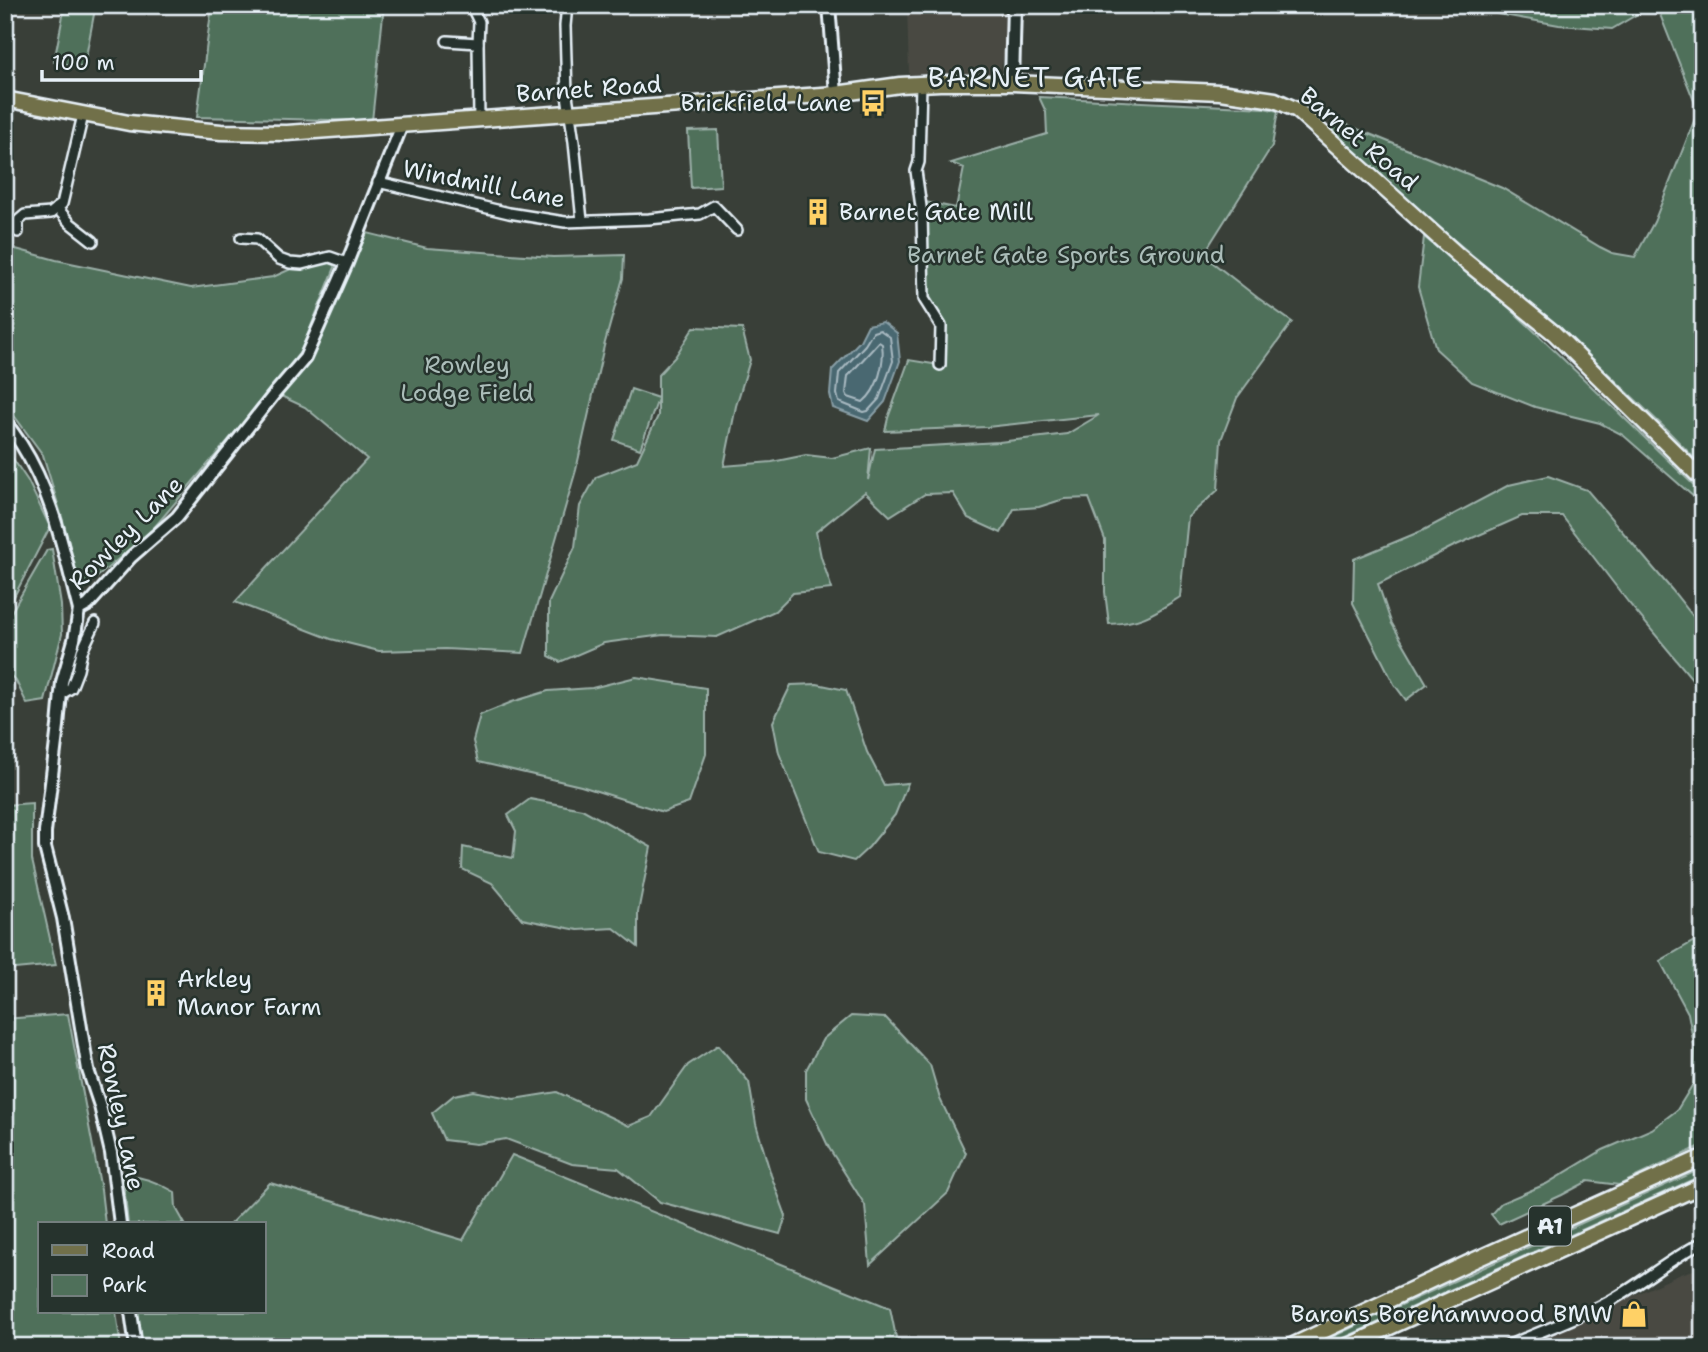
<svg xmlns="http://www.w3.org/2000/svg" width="1708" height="1352" viewBox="0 0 1708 1352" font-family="'Shantell Sans',sans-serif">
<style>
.built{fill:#494a43}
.green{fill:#4f705a;stroke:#9cb0a9;stroke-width:2}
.water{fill:#4a6871;stroke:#899fa7;stroke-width:2}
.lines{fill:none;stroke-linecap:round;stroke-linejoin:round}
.shore{stroke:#a9bac2;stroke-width:2}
.minor-casing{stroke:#e8f1f8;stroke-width:14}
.tertiary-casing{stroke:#e8f1f8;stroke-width:16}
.secondary-casing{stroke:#e8f1f8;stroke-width:18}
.primary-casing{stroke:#e8f1f8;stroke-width:19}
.trunk-casing{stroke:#e8f1f8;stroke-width:19}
.minor{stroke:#26332d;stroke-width:9}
.tertiary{stroke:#26332d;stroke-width:10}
.secondary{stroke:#26332d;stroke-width:12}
.primary{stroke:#71704a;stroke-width:14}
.trunk{stroke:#71704a;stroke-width:14}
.labels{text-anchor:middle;stroke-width:5;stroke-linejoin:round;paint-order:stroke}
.shield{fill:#26332d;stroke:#aeb8bb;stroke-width:2}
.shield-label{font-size:23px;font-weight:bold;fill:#e8f1f8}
.street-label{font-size:24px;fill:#e8f1f8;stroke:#26332d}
.poi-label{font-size:24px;fill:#e8f1f8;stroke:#26332d;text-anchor:end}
.park-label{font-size:24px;fill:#abbdb9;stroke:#26332d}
.quarter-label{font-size:28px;letter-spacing:2px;fill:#e8f1f8;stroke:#26332d}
</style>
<rect width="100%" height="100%" fill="#393f38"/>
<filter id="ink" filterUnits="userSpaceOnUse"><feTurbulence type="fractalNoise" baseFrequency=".0143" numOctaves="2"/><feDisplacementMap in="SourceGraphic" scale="14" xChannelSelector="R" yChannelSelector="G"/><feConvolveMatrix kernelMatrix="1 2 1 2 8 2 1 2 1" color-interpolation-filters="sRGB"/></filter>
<g filter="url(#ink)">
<g class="built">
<polygon points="907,5 1008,5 1006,46 1001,68 991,74 957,76 934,73 909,75"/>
<polygon points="1703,1267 1703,1347 1521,1347 1681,1274"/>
</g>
<g class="green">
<polygon points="65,5 95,9 84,67 54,62"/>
<polygon points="212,5 384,5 372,121 197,117"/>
<polygon points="1479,5 1653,5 1612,29 1559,25 1498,14"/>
<polygon points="1658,5 1703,5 1703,467 1669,432 1569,336 1429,219 1331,129 1340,122 1502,188 1600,247 1612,253 1635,257 1654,222 1698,111 1661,17"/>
<path d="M 1039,97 L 1246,107 L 1264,108 L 1278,111 L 1272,146 L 1203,255 L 1258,298 L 1292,322 L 1237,398 L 1221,440 L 1218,490 L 1188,517 L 1180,597 C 1153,614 1141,623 1109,624 L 1105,592 L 1105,540 L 1089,498 L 1064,499 L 1039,507 L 1014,509 L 1001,533 L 968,518 L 953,493 L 925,494 L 890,516 L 865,492 L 816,532 L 821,557 L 832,589 L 793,593 L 775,611 L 717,637 L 663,635 L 604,643 L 560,662 L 549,656 L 549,602 L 575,547 L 580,506 L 596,477 L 637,461 L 658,416 L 658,399 L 640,449 L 614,440 L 631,389 L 658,398 L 658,375 L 675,357 L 694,327 L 742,329 L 750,360 L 736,406 L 724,466 L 772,462 L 806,455 L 832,458 L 871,448 L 868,480 L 875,449 L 999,442 L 1067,434 L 1099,415 L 987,427 L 885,431 L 888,418 L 909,360 L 939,365 L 941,326 L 924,299 L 920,201 L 956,208 L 964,168 L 951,163 L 1047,134 L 1046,112 Z"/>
<polygon points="718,130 721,186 691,188 688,131"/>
<polygon points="367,233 427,248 553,257 624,255 623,278 604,346 576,470 523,653 445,649 379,651 331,639 235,602 367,459 305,407 281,396 312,355"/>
<polygon points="1424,237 1502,301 1533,330 1703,494 1703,505 1623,435 1600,423 1535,407 1472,382 1436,349 1418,287"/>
<polygon points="5,246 56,260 191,288 273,277 302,264 330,260 336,265 301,351 270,391 152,530 81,591 64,524 43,455 15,417 5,408"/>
<polygon points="5,447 28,481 50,527 5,614"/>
<polygon points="1548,476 1587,490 1672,590 1703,629 1703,692 1628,602 1562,516 1522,516 1452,547 1378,584 1391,622 1427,684 1406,700 1394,684 1353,603 1354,559 1424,530 1509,485"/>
<polygon points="52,549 61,605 62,634 45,701 27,704 16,681 7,672 5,672 5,623 47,550"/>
<polygon points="636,677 706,688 706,754 689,803 663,812 581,786 478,762 473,741 480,715 512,702 548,691 592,688"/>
<polygon points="817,684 846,690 867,752 884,785 908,783 895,815 869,847 854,861 819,852 779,753 773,722 791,685"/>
<polygon points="530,799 582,809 651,847 638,912 638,947 614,928 578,930 522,919 492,883 462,869 463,847 513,858 516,831 508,815"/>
<polygon points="32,803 32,860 56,965 5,970 5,805"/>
<polygon points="1703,936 1703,1145 1619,1185 1588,1181 1562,1195 1499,1224 1491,1214 1501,1203 1546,1184 1603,1150 1652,1129 1677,1110 1693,1084 1695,1050 1688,1013 1660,961"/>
<polygon points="68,1014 101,1190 105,1224 40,1224 40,1312 116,1312 121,1347 5,1347 5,1019"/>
<polygon points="851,1016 886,1018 930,1065 940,1099 966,1153 948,1193 870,1265 865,1205 829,1148 806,1099 806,1070 823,1039"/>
<polygon points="718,1045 749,1082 756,1124 771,1175 786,1216 780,1234 660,1202 618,1168 572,1164 506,1139 476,1144 444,1140 432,1113 454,1095 474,1091 514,1099 557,1092 629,1126 651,1117 688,1065"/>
<polygon points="512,1155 890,1308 898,1347 141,1347 138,1312 264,1312 264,1224 230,1224 270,1183 463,1240"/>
<polygon points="1703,1168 1703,1175 1685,1183 1324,1347 1312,1347 1357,1325"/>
<path d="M 123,1175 C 142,1176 158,1182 175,1192 L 176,1208 L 185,1224 L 128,1224 Z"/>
</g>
<polygon class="water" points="883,322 897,333 900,361 885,402 868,421 833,408 830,394 832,370 860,341 868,325"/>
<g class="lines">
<g class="shore">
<polygon points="880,330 890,337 893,361 879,399 868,411 864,412 839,402 837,394 839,373 865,345 873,332"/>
<path d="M 879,342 L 882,344 C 885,363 878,390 863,402 L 848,397 L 846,393 L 848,376 Z"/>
</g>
<defs>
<g id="minor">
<polyline points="471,5 479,22 478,43"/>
<polyline points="567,5 565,26 567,95 574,142 582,221"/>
<polyline points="447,41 478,43 479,120"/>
<polyline points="921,84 919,162 916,171 922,214 924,299 941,326 940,365"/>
<polyline points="378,182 509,213 565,222 649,219 700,214 714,206 737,230"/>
<polyline points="57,208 70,223 93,241"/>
<polyline points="18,232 18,221 25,215 51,213 62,204 83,115"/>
<polyline points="241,238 257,239 279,259 290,263 302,264 330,257 347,263"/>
<polyline points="60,695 71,688 78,670 82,651 95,623"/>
<path d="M 1505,1347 C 1540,1331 1577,1319 1610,1301 C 1642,1283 1670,1259 1703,1242"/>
</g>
<g id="tertiary">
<polyline points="829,5 836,94"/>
<path d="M 5,422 C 11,429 16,437 21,444 C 53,494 64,553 79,610"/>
<polyline points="120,1224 111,1153 100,1106 88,1070 63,918 45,847 45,832 58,726 62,682 74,640 79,610 88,605 131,557 177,517 275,393 305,358 347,263 402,125"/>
<polyline points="131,1312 136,1347"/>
</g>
<polyline id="secondary" points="1012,83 1014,5"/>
<polyline id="primary" points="5,99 129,123 221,132 287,133 836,94 900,85 940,83 1012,83 1220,92 1275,100 1297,110 1459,256 1554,333 1703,480"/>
<g id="trunk">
<polyline points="1289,1347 1468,1263 1703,1157"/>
<polyline points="1346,1347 1703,1185"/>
</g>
</defs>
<use href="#minor" class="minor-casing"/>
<use href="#tertiary" class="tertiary-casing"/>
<use href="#secondary" class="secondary-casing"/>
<use href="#primary" class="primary-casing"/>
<use href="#trunk" class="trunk-casing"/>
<use href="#minor" class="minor"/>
<use href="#tertiary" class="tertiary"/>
<use href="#secondary" class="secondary"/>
<use href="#primary" class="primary"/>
<use href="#trunk" class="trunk"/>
</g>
</g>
<defs>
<symbol id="bus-bare" viewBox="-9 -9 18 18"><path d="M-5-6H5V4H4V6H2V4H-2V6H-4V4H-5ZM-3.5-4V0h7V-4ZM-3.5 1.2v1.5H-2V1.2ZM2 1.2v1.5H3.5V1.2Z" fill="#ffd166" stroke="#26332d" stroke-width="2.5" paint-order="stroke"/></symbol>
<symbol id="building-bare" viewBox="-9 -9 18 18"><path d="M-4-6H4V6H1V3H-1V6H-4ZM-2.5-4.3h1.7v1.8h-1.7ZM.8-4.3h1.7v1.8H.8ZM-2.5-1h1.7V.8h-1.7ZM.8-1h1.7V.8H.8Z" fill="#ffd166" stroke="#26332d" stroke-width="2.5" paint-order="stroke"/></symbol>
<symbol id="shop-bare" viewBox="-9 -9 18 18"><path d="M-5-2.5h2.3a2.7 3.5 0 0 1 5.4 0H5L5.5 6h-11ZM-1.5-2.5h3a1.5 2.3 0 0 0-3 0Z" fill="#ffd166" stroke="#26332d" stroke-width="2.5" paint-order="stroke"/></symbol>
</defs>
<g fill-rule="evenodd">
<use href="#bus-bare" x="854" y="84" width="38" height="38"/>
<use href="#building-bare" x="799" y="193" width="38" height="38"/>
<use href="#building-bare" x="137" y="974" width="38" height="38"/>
<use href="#shop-bare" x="1615" y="1295" width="38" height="38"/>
</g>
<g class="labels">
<rect class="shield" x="1529" y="1206.5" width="42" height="39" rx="5"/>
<g class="shield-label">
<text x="1550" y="1234">A1</text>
</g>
<g class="street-label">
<text transform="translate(589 89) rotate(-4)" y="8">Barnet Road</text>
<text transform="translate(1359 139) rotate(40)" y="8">Barnet Road</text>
<text transform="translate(484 184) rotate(11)" y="8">Windmill Lane</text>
<text transform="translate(126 533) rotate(-45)" y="8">Rowley Lane</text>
<text transform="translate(121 1117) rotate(78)" y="8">Rowley Lane</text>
</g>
<g class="poi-label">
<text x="852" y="111">Brickfield Lane</text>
<text x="839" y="220" text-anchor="start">Barnet Gate Mill</text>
<text x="177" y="987" text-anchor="start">Arkley<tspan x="177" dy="28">Manor Farm</tspan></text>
<text x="1613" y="1322">Barons Borehamwood BMW</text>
</g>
<g class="park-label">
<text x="1066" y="263">Barnet Gate Sports Ground</text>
<text x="467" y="373">Rowley<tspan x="467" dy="28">Lodge Field</tspan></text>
</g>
<g class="quarter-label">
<text x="1036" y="87">BARNET GATE</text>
</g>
</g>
<rect width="1708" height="1352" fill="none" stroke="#26332d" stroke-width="28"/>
<rect x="14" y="14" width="1680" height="1324" fill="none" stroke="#e8f1f8" stroke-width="2.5" filter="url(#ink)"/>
<rect x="38" y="1222" width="228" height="91" fill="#26332d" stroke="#747f7e" stroke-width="2"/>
<rect x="52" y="1245" width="35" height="10" fill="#71704a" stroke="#747f7e" stroke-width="2"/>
<text x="102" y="1258" font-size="21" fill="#e8f1f8">Road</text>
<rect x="52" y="1275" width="35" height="21" fill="#4f705a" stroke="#747f7e" stroke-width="2"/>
<text x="102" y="1292" font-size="21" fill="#e8f1f8">Park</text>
<path d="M42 70v10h159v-10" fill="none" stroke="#e8f1f8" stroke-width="3.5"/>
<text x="52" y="70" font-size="21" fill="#e8f1f8" stroke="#26332d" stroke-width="5" paint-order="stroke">100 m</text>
</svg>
